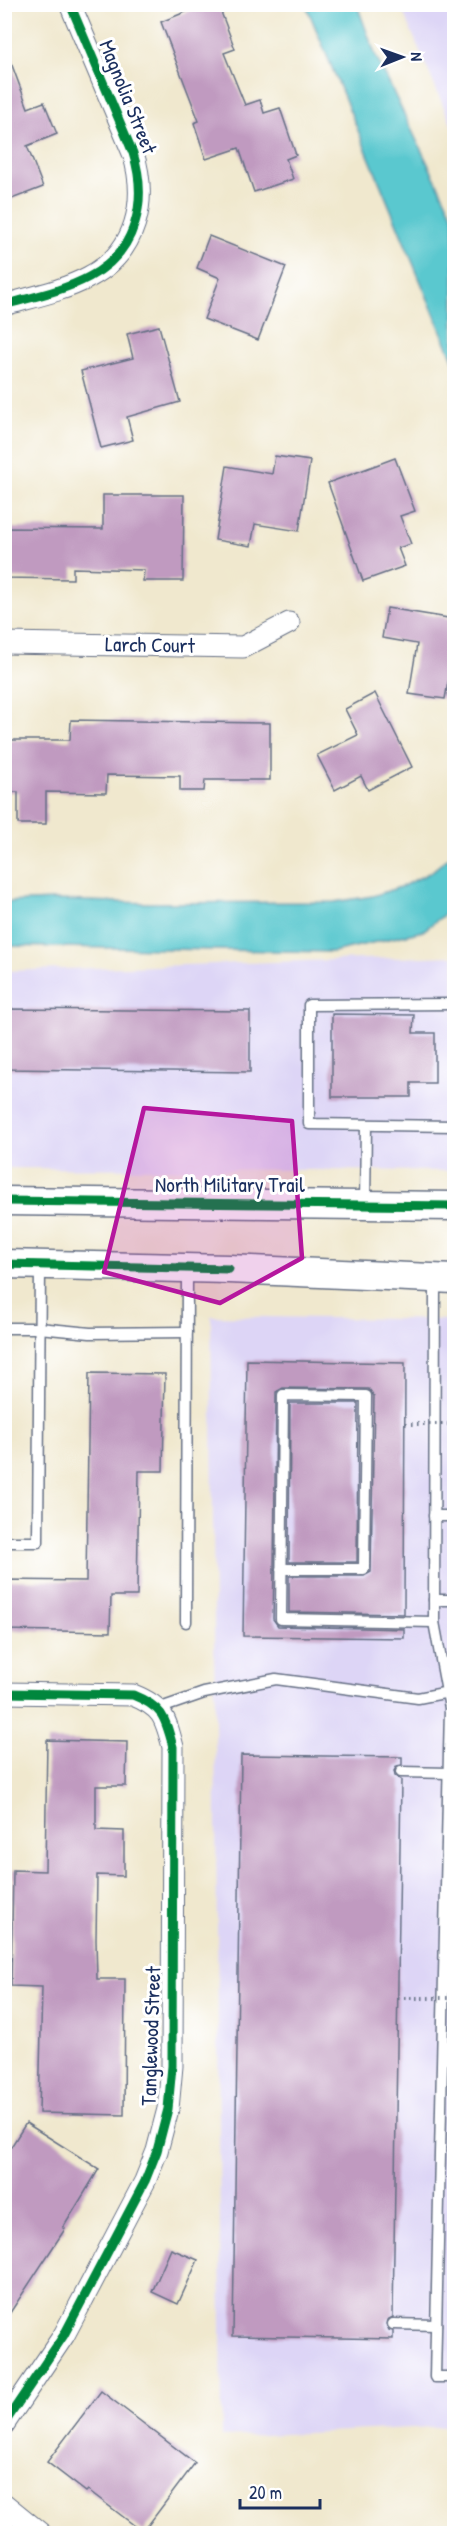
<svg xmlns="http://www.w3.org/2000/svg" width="459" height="2538" viewBox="0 0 459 2538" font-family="'Patrick Hand',sans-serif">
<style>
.built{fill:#ddd5f6}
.water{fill:#5ac8cf;stroke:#3a7c96;stroke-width:1.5}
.building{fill:#c09ac0}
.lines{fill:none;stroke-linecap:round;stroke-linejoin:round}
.lane-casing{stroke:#667085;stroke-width:13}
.street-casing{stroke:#667085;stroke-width:23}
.secondary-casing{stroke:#667085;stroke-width:31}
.lane{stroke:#fff;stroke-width:10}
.street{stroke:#fff;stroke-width:21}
.secondary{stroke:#fff;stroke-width:28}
.path-bridge{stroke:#667085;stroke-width:4;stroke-dasharray:1.5 4.5;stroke-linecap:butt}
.cycleway-casing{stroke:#fff;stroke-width:13}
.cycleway{stroke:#00873e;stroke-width:9}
.marked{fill:#b5179e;fill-opacity:0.2;stroke:#b5179e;stroke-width:4.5;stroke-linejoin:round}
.labels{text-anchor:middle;stroke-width:6;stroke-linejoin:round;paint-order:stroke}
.street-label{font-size:21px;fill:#1b2f5e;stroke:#fff}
</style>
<rect width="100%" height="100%" fill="#fff"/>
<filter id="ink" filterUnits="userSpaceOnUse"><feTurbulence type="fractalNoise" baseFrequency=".0167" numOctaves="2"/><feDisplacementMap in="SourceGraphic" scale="12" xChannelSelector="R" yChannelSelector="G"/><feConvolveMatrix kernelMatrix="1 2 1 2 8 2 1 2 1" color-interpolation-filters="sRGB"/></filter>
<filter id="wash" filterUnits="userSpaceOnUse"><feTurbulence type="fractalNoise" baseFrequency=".008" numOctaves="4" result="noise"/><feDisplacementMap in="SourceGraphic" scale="24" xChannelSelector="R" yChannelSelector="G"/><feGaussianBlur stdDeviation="1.35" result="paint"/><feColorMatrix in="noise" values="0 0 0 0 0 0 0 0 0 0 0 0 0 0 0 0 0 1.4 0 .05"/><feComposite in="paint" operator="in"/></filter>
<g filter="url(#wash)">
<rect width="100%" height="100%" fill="#f0e8ce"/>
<g class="built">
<polygon points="408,5 454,5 454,131 401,7"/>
<polygon points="454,956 454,1171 5,1168 4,971"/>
<polygon points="211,1316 454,1320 454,2426 222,2437"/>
</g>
<g class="water">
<polygon points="306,5 357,5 375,54 454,218 454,362"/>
<polygon points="454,853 454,907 423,931 333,952 5,946 5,902 55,900 149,903 334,902 373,896 403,886 431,872"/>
</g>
<g id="blocks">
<g class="building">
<polygon points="205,4 218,4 235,49 224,53 245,105 260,100 264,113 280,108 296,155 286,159 293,179 254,192 239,148 206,159 194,123 199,121 161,22"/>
<polygon points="7,52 28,108 44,102 57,134 27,146 43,187 4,202 4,53"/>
<polygon points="209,236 286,267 258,340 204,319 220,278 197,268"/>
<polygon points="159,326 180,402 127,417 133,440 101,448 81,371 133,358 127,334"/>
<polygon points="275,456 310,461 299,531 255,524 251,546 215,540 227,466 272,474"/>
<polygon points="395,458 415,511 400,516 411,544 398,548 405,566 363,581 328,483"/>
<polygon points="103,495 184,495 183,581 143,581 144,570 73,568 73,579 4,578 4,528 103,529"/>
<polygon points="387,608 454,619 454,683 448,682 445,699 409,694 417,644 382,638"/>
<polygon points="375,693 412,767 368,790 361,776 335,790 317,755 358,735 345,709"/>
<polygon points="71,720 270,723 270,780 205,780 204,791 180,791 180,776 107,775 106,793 46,792 46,824 18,824 18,792 4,792 4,740 70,740"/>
<polygon points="4,1009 250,1011 250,1072 4,1069"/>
<polygon points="332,1014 414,1015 413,1033 435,1033 435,1083 411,1083 411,1097 332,1097"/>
<polygon points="247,1360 405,1363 404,1614 289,1612 289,1576 364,1576 371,1572 374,1396 369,1389 283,1388 276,1392 274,1568 273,1619 278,1626 404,1629 404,1638 243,1636"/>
<polygon points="89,1373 165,1374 163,1471 139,1471 137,1596 111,1596 110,1632 4,1630 4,1580 86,1581"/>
<polygon points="290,1403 358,1403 357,1562 289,1562"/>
<polygon points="47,1740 127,1742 126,1786 96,1786 96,1830 124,1831 124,1876 97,1875 96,1940 97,1979 125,1979 124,2115 39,2113 42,1987 11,1986 13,1870 45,1871"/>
<polygon points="241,1755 402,1757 402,1765 397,1766 394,1771 395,1776 401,1780 393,2317 387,2320 386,2324 389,2330 393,2331 393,2339 233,2336"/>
<polygon points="26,2123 99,2169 63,2228 65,2229 4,2322 4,2158"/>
<polygon points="171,2249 198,2260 178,2304 152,2292"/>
<polygon points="101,2391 195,2463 143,2532 88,2490 86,2492 47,2462"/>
</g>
</g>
</g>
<g filter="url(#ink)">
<use href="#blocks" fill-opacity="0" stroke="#667085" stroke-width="1.5"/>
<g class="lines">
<defs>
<g id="lane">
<polyline points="454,1004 309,1005 309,1124 454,1126"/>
<polyline points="365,1204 366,1125"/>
<polyline points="435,1279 434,1622 450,1708 435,2377 454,2377"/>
<polyline points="4,1328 39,1328 90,1333 187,1332"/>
<polyline points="434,1516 454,1516"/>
<polyline points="4,1542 38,1542 40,1267"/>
<polyline points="281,1569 364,1569 366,1396 283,1395 281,1619 434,1622"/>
<polyline points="434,1600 454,1600"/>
<polyline points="186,1622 187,1268"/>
<polyline points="158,1709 204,1693 276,1679 418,1698 454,1691"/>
<polyline points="401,1772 449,1773"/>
<polyline points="393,2324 436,2325"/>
</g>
<g id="street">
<path d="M 4,305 C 32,297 63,291 89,277 C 137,252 148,201 133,153 L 70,4"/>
<polyline points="4,643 243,647 289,623"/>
<path d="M 4,1693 L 133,1695 C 163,1707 165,1717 173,1747 L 172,2066 L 168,2109 L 157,2151 L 145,2181 L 64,2335 L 4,2424"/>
<polyline points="4,2504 41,2534"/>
</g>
<g id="secondary">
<polyline points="4,1201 454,1206"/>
<polyline points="4,1264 229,1269 454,1279"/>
</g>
</defs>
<use href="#lane" class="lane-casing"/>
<use href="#street" class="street-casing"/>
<use href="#secondary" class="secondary-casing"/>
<use href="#lane" class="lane"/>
<use href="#street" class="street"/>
<use href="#secondary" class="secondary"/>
<g class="path-bridge">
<polyline points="405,1424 454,1424"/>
<polyline points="398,1998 454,1998"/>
</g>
<defs>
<g id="cycleway">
<path d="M 4,305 C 32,297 63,291 89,277 C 137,252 148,201 133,153 L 70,4"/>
<polyline points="4,1201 454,1206"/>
<polyline points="4,1264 229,1269"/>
<path d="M 4,1693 L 133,1695 C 163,1707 165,1717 173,1747 L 172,2066 L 168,2109 L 157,2151 L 145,2181 L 64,2335 L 4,2424"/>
</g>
</defs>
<use href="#cycleway" class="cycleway-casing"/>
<use href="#cycleway" class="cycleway"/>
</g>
</g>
<path class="marked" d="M 144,1108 L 292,1121 L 302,1258 L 220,1303 L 104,1272 Z"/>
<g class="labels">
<g class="street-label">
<text transform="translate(128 97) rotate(68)" y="7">Magnolia Street</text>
<text transform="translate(150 645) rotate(1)" y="7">Larch Court</text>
<text x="230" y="1192">North Military Trail</text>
<text transform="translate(151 2036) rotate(-88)" y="7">Tanglewood Street</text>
</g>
</g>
<rect width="459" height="2538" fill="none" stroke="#fff" stroke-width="24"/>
<g transform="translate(402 57) rotate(89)" stroke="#ffffff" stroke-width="4.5" paint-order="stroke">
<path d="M0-4.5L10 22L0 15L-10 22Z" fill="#1b2f5e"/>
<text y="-9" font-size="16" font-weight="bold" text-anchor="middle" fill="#1b2f5e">N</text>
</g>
<path d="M240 2499v9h80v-9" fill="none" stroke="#1b2f5e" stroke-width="3"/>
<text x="249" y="2499" font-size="18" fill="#1b2f5e" stroke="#ffffff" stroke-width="4.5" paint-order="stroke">20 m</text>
</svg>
